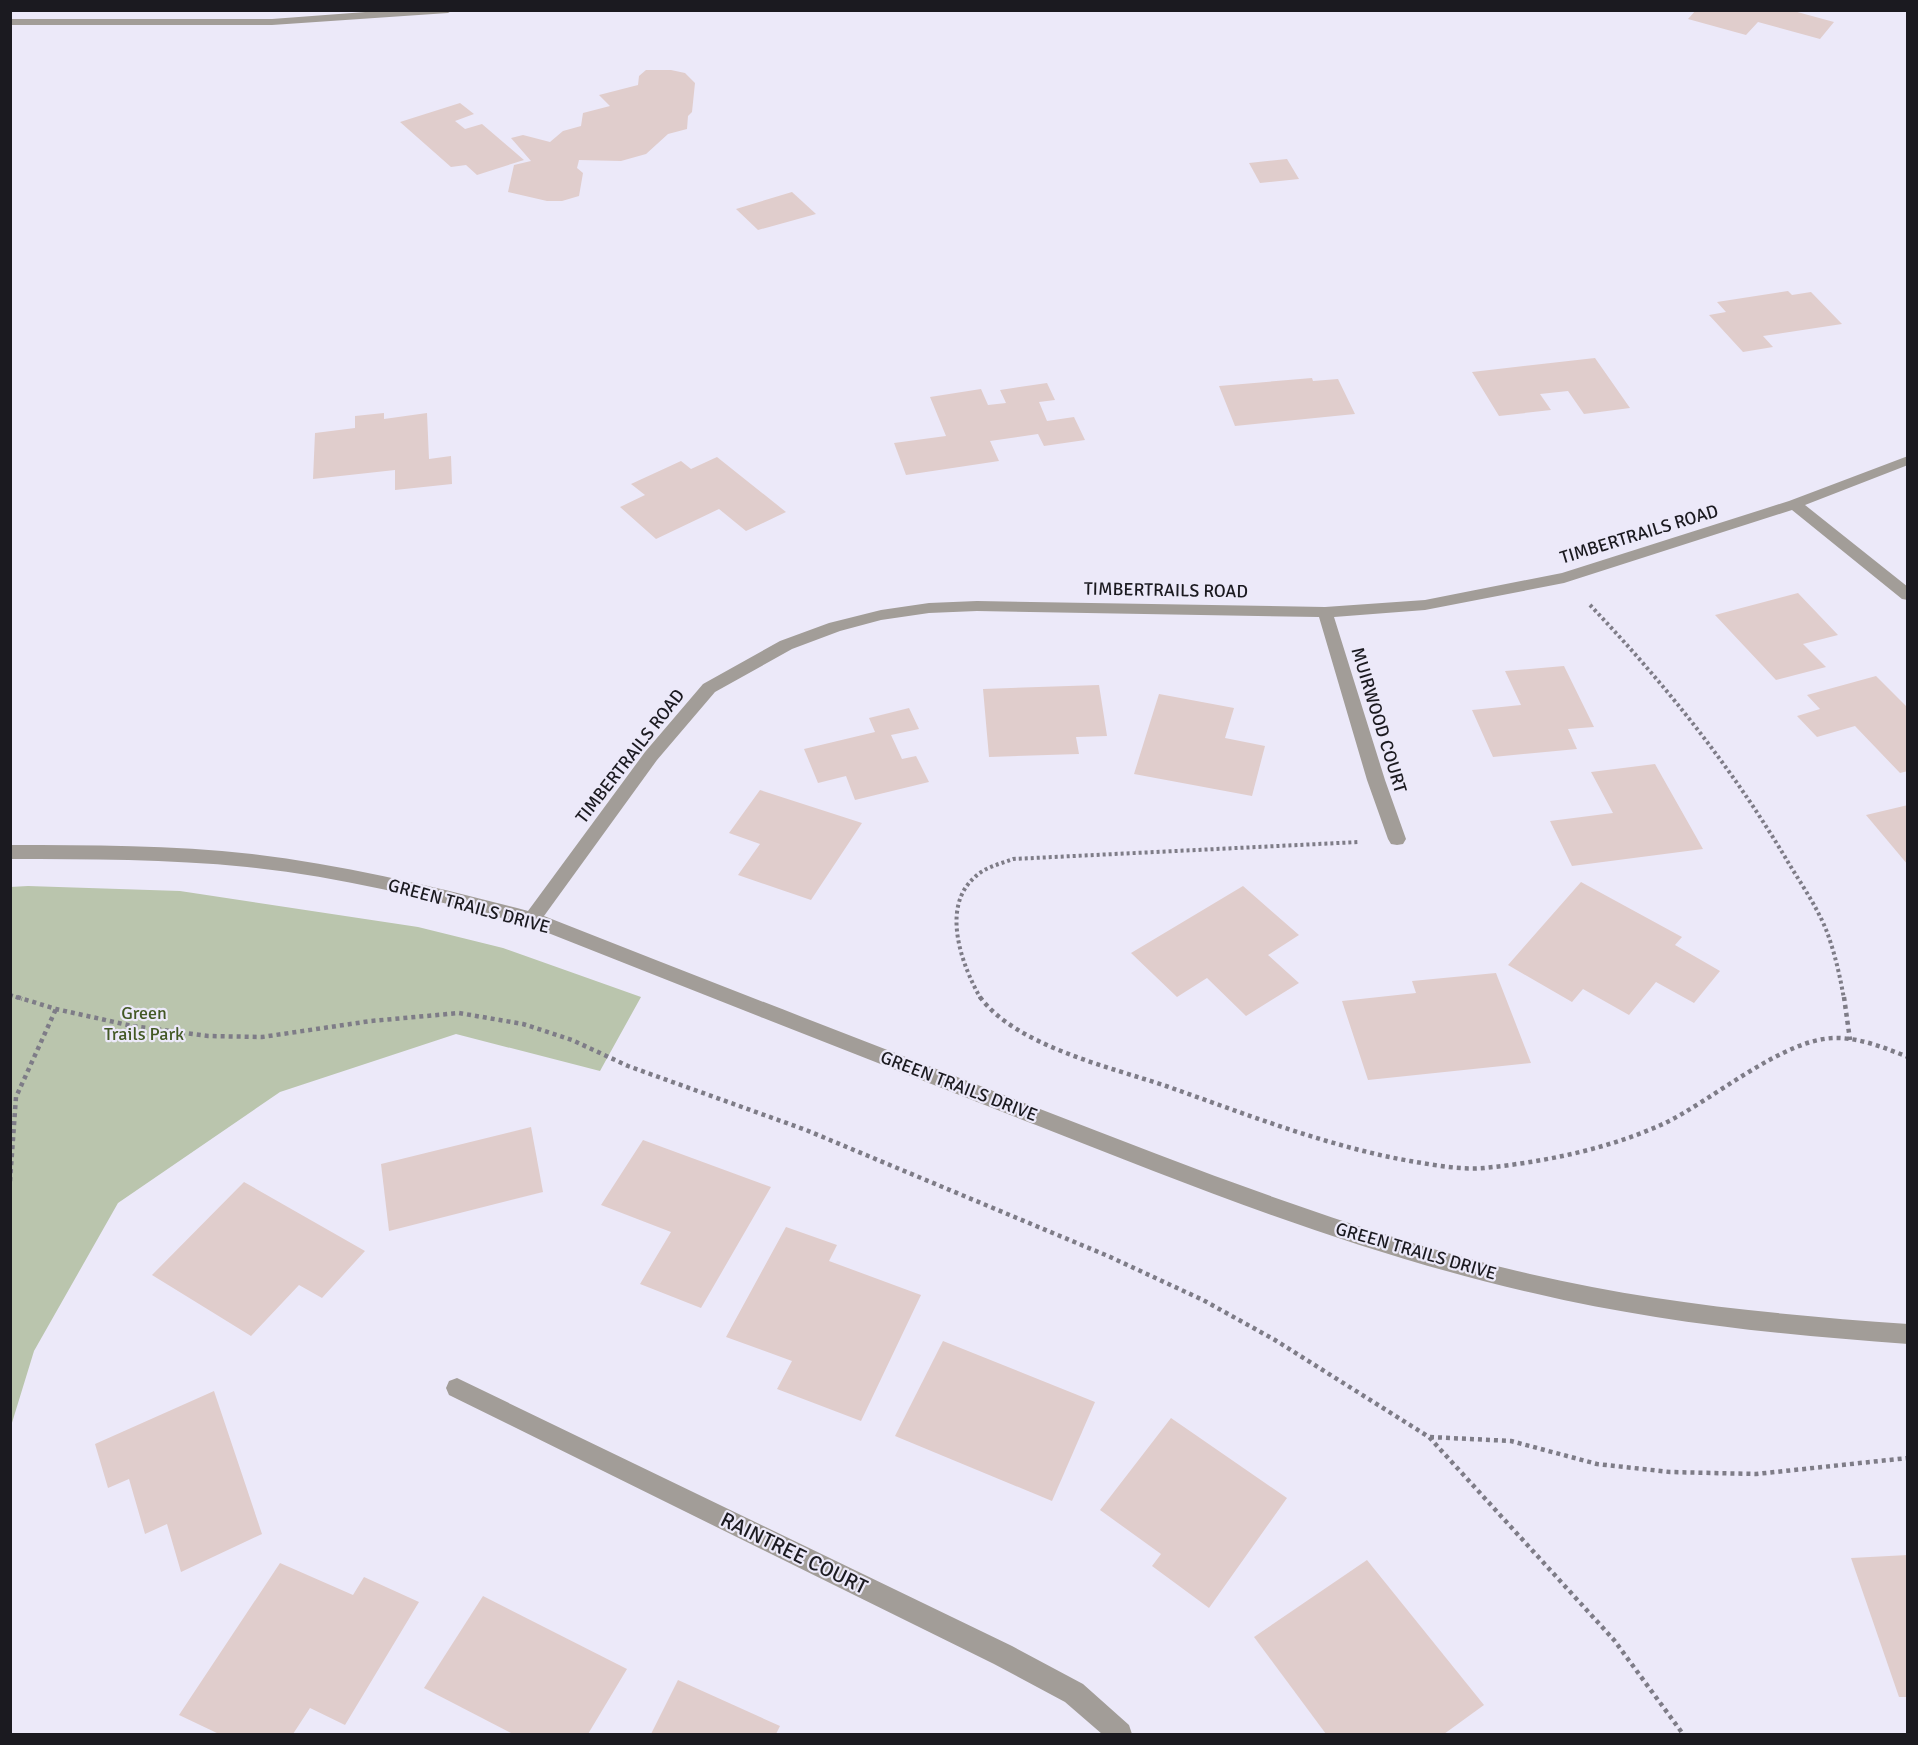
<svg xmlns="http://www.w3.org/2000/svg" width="1918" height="1745" viewBox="0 0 1918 1745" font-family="Signika,sans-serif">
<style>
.green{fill:#bac5ad}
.building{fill:#e0cdcc}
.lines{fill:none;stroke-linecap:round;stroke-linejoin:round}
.path-far1{stroke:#7e7c87;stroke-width:4;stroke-dasharray:3 3;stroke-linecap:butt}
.path{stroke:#7e7c87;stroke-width:4.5;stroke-dasharray:4 4;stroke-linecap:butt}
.minor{fill:#a29d98;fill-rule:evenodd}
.labels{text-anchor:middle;stroke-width:4.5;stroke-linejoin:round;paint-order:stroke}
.street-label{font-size:18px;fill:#1b1a20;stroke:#ece9f9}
.park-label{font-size:18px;fill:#435825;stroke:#ece9f9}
.near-street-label{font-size:21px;fill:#1b1a20;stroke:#ece9f9}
</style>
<rect width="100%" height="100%" fill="#ece9f9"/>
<polygon class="green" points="28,886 180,891 418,927 503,948 641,997 600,1071 456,1034 280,1092 118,1203 34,1351 11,1426 10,887"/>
<g class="building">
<polygon points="1696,10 1790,10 1834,22 1820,39 1758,22 1746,35 1688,19"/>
<polygon points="646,70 671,70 685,73 695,83 692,112 688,116 687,129 668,134 646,154 621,161 579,160 577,168 583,173 579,196 562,201 547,201 508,192 514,165 531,161 511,138 523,135 550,142 563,131 581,126 583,113 610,106 599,95 638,85 639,76"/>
<polygon points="460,103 474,114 455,121 465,129 482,124 524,160 477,175 466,165 451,167 400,122"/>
<polygon points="1287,159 1299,179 1260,183 1249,163"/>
<polygon points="792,192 816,214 758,230 736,209"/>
<polygon points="1788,291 1792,295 1811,292 1842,324 1763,336 1773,347 1743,352 1709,315 1726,312 1717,302"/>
<polygon points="1595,358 1630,408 1584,414 1568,391 1540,394 1551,410 1499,416 1472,372"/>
<polygon points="1312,378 1313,381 1338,379 1355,414 1235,426 1219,386"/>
<polygon points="1047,383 1055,400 1039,402 1047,421 1074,417 1085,440 1044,446 1038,434 990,441 999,461 906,475 894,443 946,436 930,397 981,389 988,405 1006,403 1000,390"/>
<polygon points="384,413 384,419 427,413 429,459 451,456 452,484 395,490 395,470 313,479 315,433 355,428 355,416"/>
<polygon points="717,457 786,512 746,531 719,509 656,539 620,507 645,495 631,484 681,461 691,469"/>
<polygon points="1798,593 1838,635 1803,644 1826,667 1776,680 1715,615"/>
<polygon points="1564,666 1594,727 1568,729 1577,749 1493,757 1472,710 1521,705 1505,671"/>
<polygon points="1876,676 1908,708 1908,771 1900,773 1855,726 1817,737 1797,716 1820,709 1807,695"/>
<polygon points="1099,685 1107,736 1076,737 1079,754 989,757 983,689"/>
<polygon points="1159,694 1234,708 1225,738 1265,746 1252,796 1134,774"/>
<polygon points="909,708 919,729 891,735 902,759 916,756 929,782 855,800 846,776 818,783 804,749 875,732 869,718"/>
<polygon points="1655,764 1703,849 1572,866 1550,821 1613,813 1591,772"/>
<polygon points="760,790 862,823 811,900 738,875 760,844 729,833"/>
<polygon points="1908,805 1908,865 1866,815"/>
<polygon points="1581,882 1682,937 1675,945 1720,971 1694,1003 1656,982 1629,1015 1583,989 1572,1002 1508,965"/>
<polygon points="1243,886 1299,935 1268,955 1299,983 1246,1016 1207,978 1177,997 1131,953"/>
<polygon points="1496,973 1531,1063 1368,1080 1342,1001 1416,993 1412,981"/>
<polygon points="531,1127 543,1192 389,1231 381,1164"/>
<polygon points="643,1140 771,1187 701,1308 640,1284 671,1232 601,1205"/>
<polygon points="244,1182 365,1251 322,1298 299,1285 251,1336 152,1275"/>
<polygon points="786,1227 837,1245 829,1261 921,1295 861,1421 777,1389 792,1361 726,1337"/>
<polygon points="943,1341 1095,1402 1052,1501 895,1436"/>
<polygon points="214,1391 262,1534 181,1572 167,1524 145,1534 129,1479 108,1488 95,1444"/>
<polygon points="1171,1418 1287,1498 1209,1608 1152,1566 1161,1554 1100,1510"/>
<polygon points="1908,1555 1908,1697 1899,1697 1851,1558"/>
<polygon points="1367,1560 1484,1705 1444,1734 1326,1734 1254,1637"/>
<polygon points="280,1563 353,1595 364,1577 419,1602 345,1725 310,1708 293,1734 219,1734 179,1715"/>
<polygon points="483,1596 627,1669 588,1734 513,1734 424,1688"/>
<polygon points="678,1680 780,1726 776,1734 651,1734"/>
</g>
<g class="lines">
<g class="path-far1">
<path d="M 1590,605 C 1664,683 1730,765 1785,857 C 1799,881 1817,906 1827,932 C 1835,954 1840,976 1844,999"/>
<polyline points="10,995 22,999"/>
<path d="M 981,999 C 962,966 940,907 975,877 C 985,867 1000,864 1013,859 L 1359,842"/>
</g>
<g class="path">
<polyline points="17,997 56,1009 132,1026 208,1036 262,1037 371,1021 459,1013 523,1024 572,1040 628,1066 806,1130 1108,1256 1203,1300 1275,1340 1429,1437 1614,1640 1683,1734"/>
<path d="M 980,997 C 1016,1046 1110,1067 1166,1086 C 1246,1114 1326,1146 1410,1161 C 1434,1165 1460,1170 1484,1168 C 1544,1162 1608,1149 1663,1124 C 1712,1101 1783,1038 1836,1038 C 1861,1038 1885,1048 1908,1057"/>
<polyline points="1844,997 1850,1040"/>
<polyline points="10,1181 16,1097 56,1009"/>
<polyline points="1430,1437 1511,1441 1597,1464 1670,1472 1756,1474 1908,1458"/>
</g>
<g class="minor">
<polygon points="392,10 453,10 448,13 272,25 10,25 10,19 272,19"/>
<path d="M 1908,456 L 1908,465 L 1805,505 L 1908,587 L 1908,600 L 1902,599 L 1792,510 L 1564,583 L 1425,610 L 1334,617 L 1385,780 L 1406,839 L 1403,844 L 1397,845 L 1391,844 L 1388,839 L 1367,780 L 1319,617 L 977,611 L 929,613 L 881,620 L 840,631 L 792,649 L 715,692 L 657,760 L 544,916 C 709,981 874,1045 1040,1109 C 1200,1171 1362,1235 1530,1274 C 1654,1303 1781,1315 1908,1324 L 1908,1344 C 1781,1335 1656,1322 1533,1293 C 1362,1254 1198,1189 1036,1125 C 867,1059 697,992 528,925 C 436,900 342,877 247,867 C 168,859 89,859 10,859 L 10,845 C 91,845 172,845 252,854 C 345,865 437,887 528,911 L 645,752 L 703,684 L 780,641 L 829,623 L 881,610 L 929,603 L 977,601 L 1325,607 L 1425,600 L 1562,573 L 1789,501 Z"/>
<polygon points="457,1378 1012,1646 1083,1684 1129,1725 1132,1734 1102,1734 1065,1702 994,1664 449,1395 446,1388 449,1381"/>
</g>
</g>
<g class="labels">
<g class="street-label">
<text transform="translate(1639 534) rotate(-17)" y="6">TIMBERTRAILS ROAD</text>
<text transform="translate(1166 590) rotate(1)" y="6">TIMBERTRAILS ROAD</text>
<text transform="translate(1379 720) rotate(73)" y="6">MUIRWOOD COURT</text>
<text transform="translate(630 756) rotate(-52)" y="6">TIMBERTRAILS ROAD</text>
<text transform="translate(469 906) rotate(15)" y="6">GREEN TRAILS DRIVE</text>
<text transform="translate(959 1086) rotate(21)" y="6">GREEN TRAILS DRIVE</text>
<text transform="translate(1416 1251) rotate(16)" y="6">GREEN TRAILS DRIVE</text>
</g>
<g class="park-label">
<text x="144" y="1019">Green<tspan x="144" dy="21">Trails Park</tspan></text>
</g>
<g class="near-street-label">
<text transform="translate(794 1553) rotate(26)" y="7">RAINTREE COURT</text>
</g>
</g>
<rect width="1918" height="1745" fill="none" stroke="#1b1a20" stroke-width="24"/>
</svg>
